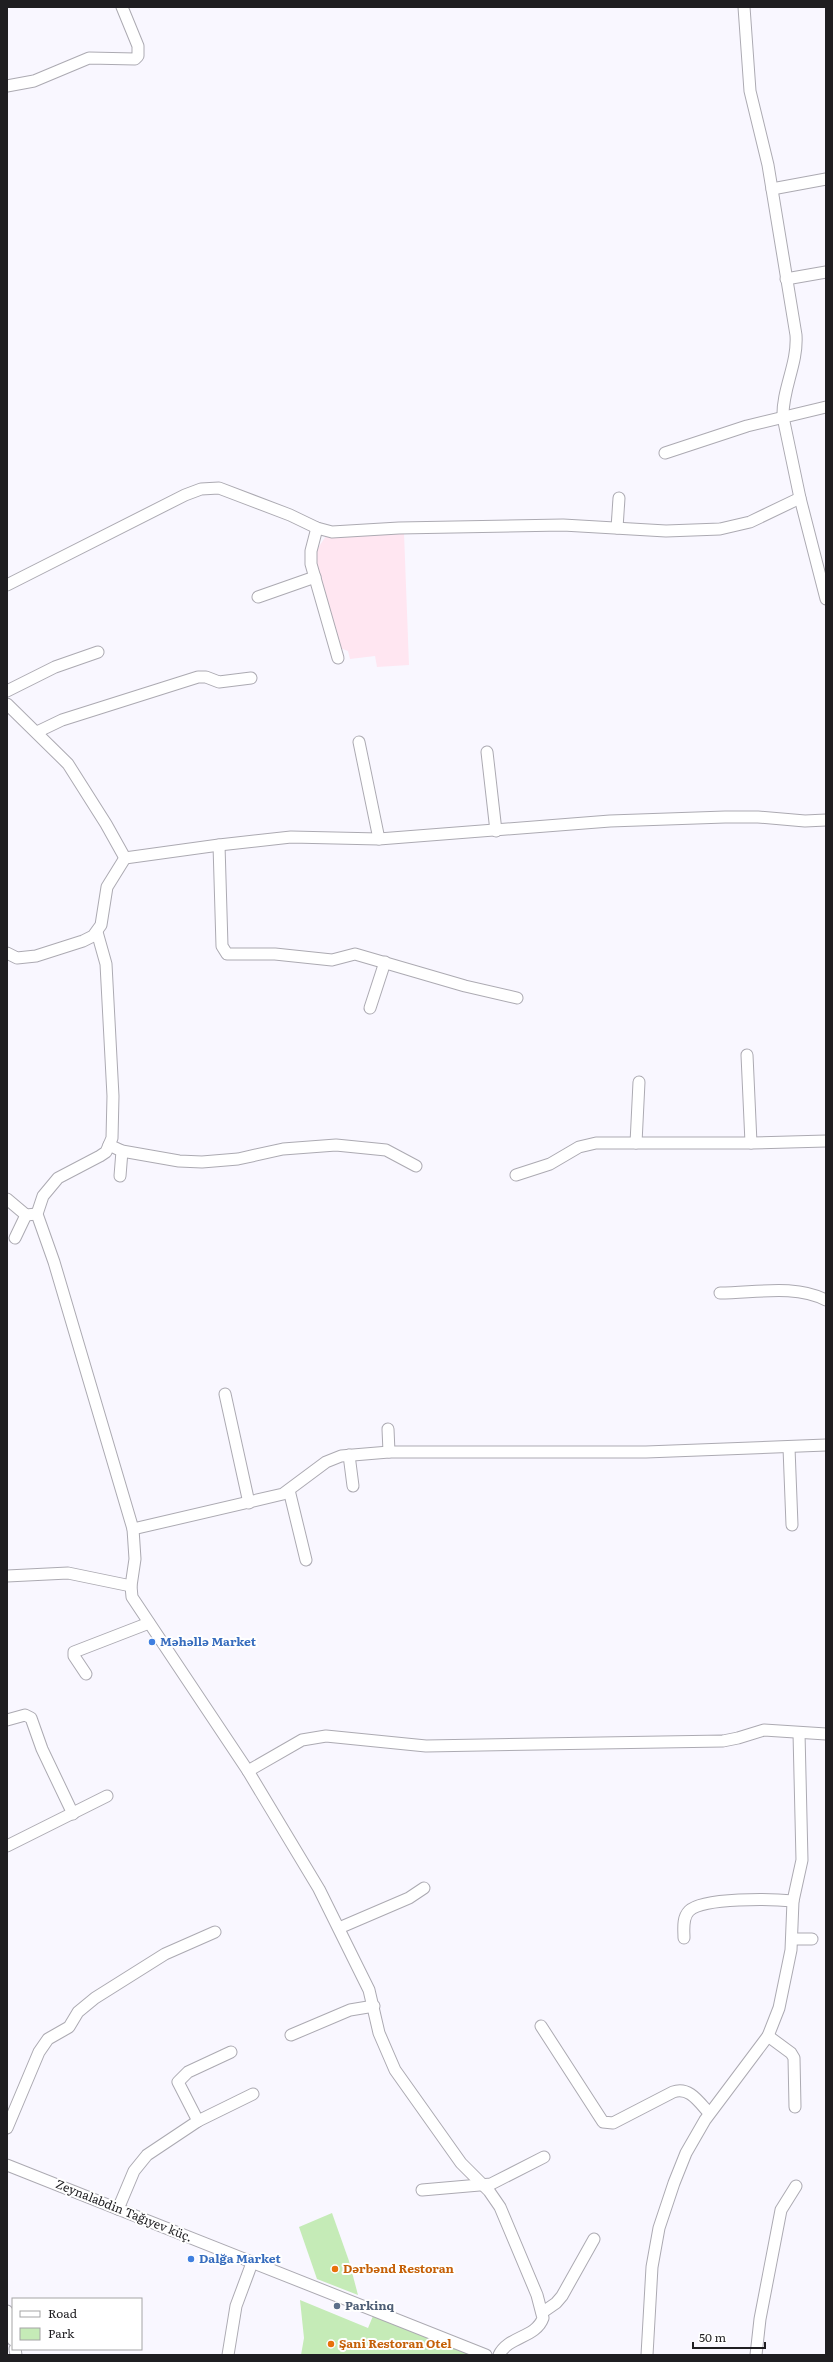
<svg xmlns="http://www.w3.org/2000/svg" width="833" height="2362" viewBox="0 0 833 2362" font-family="Literata,serif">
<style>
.industrial{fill:#ffe6f1}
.green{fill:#c5ebb7}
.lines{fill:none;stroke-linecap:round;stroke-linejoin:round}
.minor-casing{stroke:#acaab2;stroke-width:13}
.minor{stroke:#fff;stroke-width:11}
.shop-dot{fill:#3f7fe0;stroke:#fff;stroke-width:1.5}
.food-dot{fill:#e8710a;stroke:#fff;stroke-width:1.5}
.service-dot{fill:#5c6f8a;stroke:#fff;stroke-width:1.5}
.labels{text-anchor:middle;stroke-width:4;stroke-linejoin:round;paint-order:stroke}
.shop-label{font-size:12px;font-weight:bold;fill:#366cbe;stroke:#fff;text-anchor:start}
.street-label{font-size:12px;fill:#1f1e21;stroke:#fff}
.food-label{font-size:12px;font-weight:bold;fill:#c56008;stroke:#fff;text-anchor:start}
.service-label{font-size:12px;font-weight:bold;fill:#4e5e75;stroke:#fff;text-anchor:start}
</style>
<rect width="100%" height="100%" fill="#f9f7ff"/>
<polygon class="industrial" points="404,533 409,665 377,667 375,656 350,659 348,651 340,648 314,554 326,536"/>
<g class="green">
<polygon points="332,2213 349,2261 358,2295 317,2279 299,2227"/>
<polygon points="300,2300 368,2328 373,2316 471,2355 301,2355 304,2338"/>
</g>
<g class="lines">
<defs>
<g id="minor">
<path d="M 744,7 L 750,91 L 768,165 L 796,335 C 798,364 782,389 783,417 L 800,498 L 826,599"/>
<polyline points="7,86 34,81 89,58 135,59 138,56 138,46 122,7"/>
<polyline points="772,189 826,179"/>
<polyline points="786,279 826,272"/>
<polyline points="665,453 747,426 826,407"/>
<polyline points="317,528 311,551 311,564 338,658"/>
<polyline points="617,528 619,498"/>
<polyline points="7,585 185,495 201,489 219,488 290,515 317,528 332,532 399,528 563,525 666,531 720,529 750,522 800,498"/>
<polyline points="258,597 315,577"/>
<polyline points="7,691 55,667 98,652"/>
<polyline points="7,704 68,764 106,824 125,858"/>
<polyline points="37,732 62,720 198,677 206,677 219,682 251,678"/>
<polyline points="359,742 379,839"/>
<polyline points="487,752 496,831"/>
<polyline points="219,845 222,946 227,954 275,954 332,960 355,954 465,986 517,998"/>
<polyline points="125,858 219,845 291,837 379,839 610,821 725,817 758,817 805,821 826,820"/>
<path d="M 97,932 L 106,964 L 113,1096 L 112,1138 L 106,1152 L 100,1156 L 58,1178 L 43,1196 L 37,1214 L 54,1262 L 133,1529 L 135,1559 L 131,1586 L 132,1597 L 248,1771 L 319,1889 L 369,1990 L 379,2033 L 395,2070 L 461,2163 L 489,2191 L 500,2207 L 537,2295 L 543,2318 C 536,2338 508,2336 499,2355"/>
<polyline points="7,953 17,958 36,956 83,941 93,936 101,925 107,887 125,858"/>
<polyline points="370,1008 385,962"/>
<polyline points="747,1055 751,1143"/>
<polyline points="636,1143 639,1082"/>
<polyline points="109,1145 122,1151 179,1161 202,1162 238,1159 283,1149 336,1145 386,1150 416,1166"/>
<polyline points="516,1175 550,1164 579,1147 596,1143 751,1143 826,1141"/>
<polyline points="120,1176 122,1151"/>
<polyline points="7,1199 26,1215 37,1214"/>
<polyline points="15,1238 26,1215"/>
<path d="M 720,1293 C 755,1293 794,1284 826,1300"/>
<polyline points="225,1394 249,1503"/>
<polyline points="388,1429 389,1452"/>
<polyline points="789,1448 792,1525"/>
<polyline points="349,1455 353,1486"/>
<polyline points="289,1490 306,1560"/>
<polyline points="133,1529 283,1494 326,1462 341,1456 389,1452 646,1452 826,1445"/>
<polyline points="7,1576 68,1573 131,1586"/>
<polyline points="86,1674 74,1656 74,1652 149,1623"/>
<polyline points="7,1720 25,1715 31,1718 42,1749 73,1814"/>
<polyline points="248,1771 302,1740 326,1736 426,1746 723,1741 738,1738 764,1730 826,1734"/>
<polyline points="7,1846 107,1796"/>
<polyline points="339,1928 409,1898 424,1888"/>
<path d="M 684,1938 C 684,1930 682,1918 689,1911 C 703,1897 773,1899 793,1901"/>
<polyline points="792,1939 812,1939"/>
<path d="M 541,2026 L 603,2122 L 613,2123 L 673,2092 C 689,2086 699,2102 709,2113"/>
<polyline points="291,2035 350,2010 374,2006"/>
<polyline points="768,2036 791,2053 794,2058 795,2107"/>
<polyline points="198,2121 178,2082 188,2072 231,2052"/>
<polyline points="7,2128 39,2052 48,2039 69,2027 78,2012 95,1998 165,1954 215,1932"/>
<polyline points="7,2165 486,2355"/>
<polyline points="422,2190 491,2184 544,2157"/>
<polyline points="118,2209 134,2171 147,2155 198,2121 253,2094"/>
<polyline points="7,2311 13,2340"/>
<polyline points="543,2312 556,2303 562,2296 594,2239"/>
<polyline points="15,2349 16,2355"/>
<polyline points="228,2355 236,2306 252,2263"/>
<polyline points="647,2355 652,2267 659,2228 674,2183 686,2153 705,2120 768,2036 779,2008 791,1950 793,1901 802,1860 799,1733"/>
<polyline points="756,2355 760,2319 781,2210 796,2186"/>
</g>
</defs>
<use href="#minor" class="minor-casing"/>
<use href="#minor" class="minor"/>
</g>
<g class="shop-dot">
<circle cx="152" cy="1642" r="4"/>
<circle cx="191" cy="2259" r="4"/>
</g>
<g class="food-dot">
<circle cx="335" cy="2269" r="4"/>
<circle cx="331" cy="2344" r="4"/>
</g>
<circle class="service-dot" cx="337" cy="2306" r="4"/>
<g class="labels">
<g class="shop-label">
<text x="160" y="1646">Məhəllə Market</text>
<text x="199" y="2263">Dalğa Market</text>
</g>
<g class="street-label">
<text transform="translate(124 2211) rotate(22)" y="4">Zeynalabdin Tağıyev küç.</text>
</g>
<g class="food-label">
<text x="343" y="2273">Dərbənd Restoran</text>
<text x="339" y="2348">Şani Restoran Otel</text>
</g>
<g class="service-label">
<text x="345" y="2310">Parkinq</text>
</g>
</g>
<rect width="833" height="2362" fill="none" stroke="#1f1e21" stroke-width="16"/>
<rect x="12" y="2298" width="130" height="52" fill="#ffffff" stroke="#a5a5a6"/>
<rect x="20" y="2311" width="20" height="6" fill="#ffffff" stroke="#a5a5a6"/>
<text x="48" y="2318" font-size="12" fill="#1f1e21">Road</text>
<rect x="20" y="2328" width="20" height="12" fill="#c5ebb7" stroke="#a5a5a6"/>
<text x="48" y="2338" font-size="12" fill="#1f1e21">Park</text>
<path d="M693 2342v6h72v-6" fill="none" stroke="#1f1e21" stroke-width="2"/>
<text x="699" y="2342" font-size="12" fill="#1f1e21" stroke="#ffffff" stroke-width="3" paint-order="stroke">50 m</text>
</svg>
